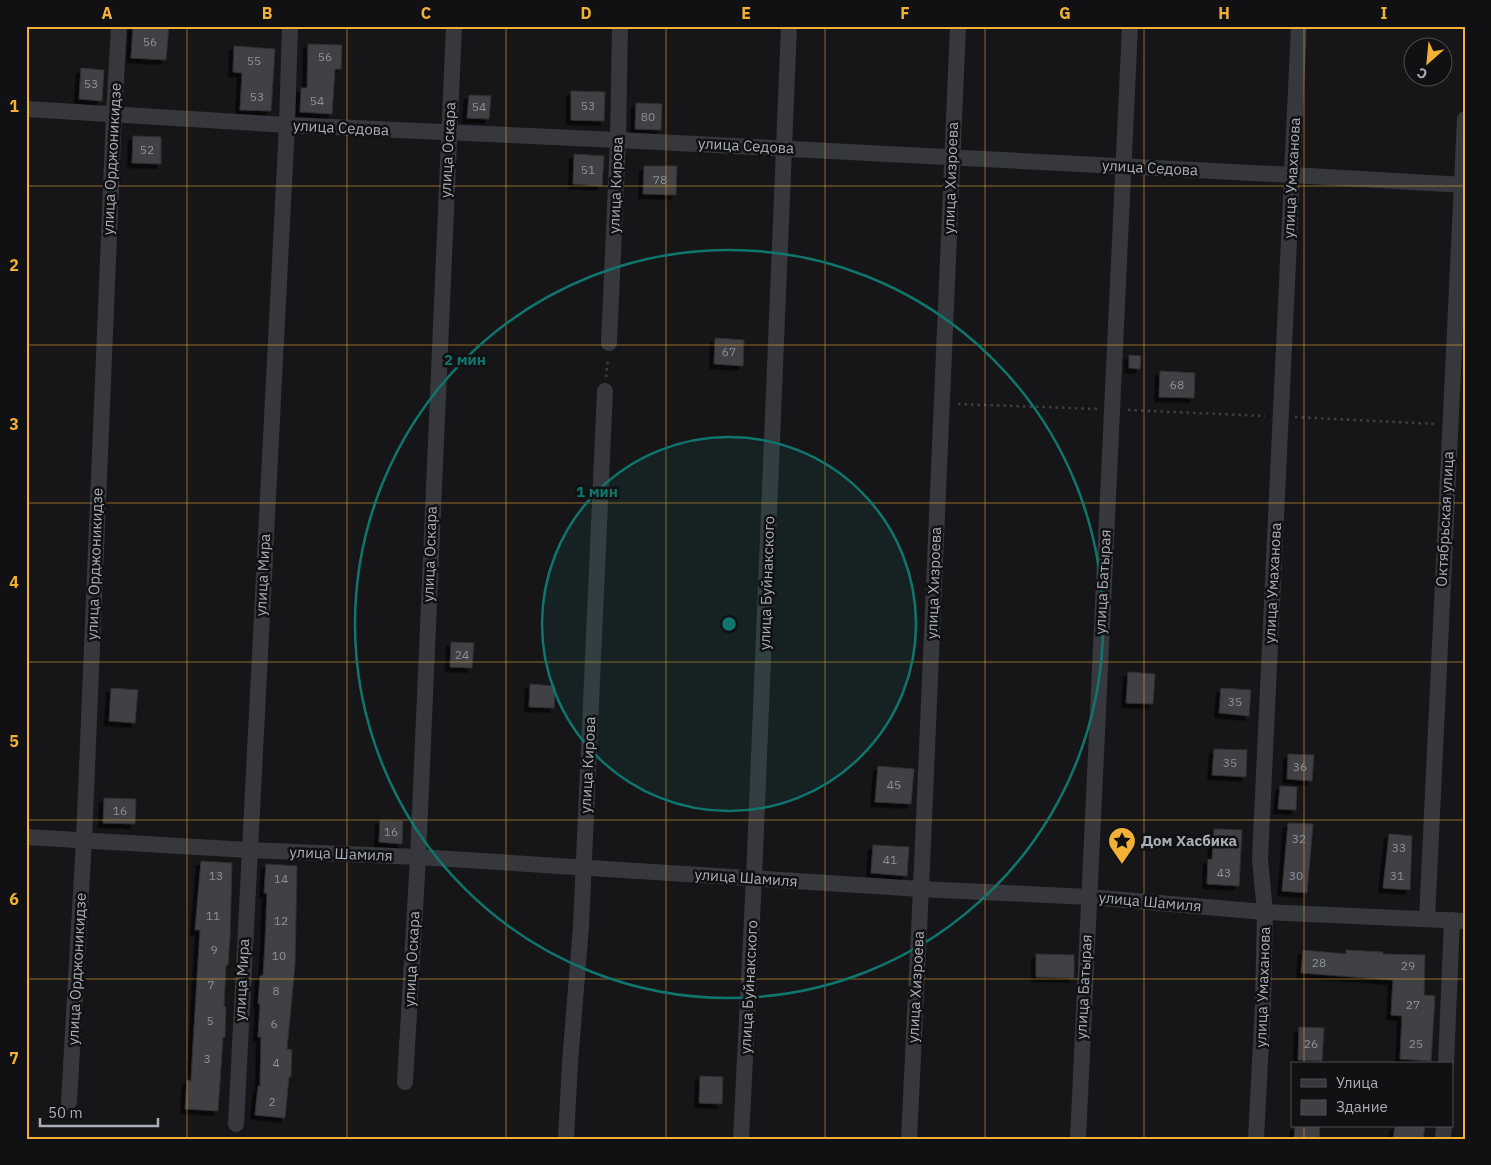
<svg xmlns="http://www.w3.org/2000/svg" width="1491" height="1165" viewBox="0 0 1491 1165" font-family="'IBM Plex Sans',sans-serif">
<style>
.building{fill:#404145;stroke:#303034;filter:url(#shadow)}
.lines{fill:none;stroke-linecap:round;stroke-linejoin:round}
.path{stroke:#3d3f44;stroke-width:2.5;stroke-dasharray:2.5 4;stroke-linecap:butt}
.minor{stroke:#37383d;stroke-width:16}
.grid{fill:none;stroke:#f2b134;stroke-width:1;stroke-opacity:0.55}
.ring{fill:none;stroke:#0f766e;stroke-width:2.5}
.labels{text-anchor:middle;stroke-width:5;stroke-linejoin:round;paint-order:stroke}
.number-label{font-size:12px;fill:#8e929b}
.street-label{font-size:15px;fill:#a8adb8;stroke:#111113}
.poi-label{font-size:15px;font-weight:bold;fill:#a8adb8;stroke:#111113;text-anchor:start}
.centre{fill:#0f766e;stroke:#111113;stroke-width:2.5}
.ring-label{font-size:15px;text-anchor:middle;font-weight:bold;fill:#0f766e;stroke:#111113;stroke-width:5;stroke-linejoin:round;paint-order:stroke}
.neatline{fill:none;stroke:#f2b134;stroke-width:2}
.grid-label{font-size:16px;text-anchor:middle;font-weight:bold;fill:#f2b134}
</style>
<defs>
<filter id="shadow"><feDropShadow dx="-4.5" dy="4.5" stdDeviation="0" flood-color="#0009"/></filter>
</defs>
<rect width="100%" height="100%" fill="#161618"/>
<g class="building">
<polygon points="133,26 169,26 166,60 131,58"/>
<polygon points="308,44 342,45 341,69 335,69 332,114 300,112 301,88 307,88"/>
<polygon points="234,46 275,49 271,111 240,110 242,73 233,72"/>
<polygon points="81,68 104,70 102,101 79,99"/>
<polygon points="571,91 605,92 604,121 571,120"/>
<polygon points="469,95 491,96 489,119 467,118"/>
<polygon points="636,103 662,104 661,130 635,129"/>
<polygon points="133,136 161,137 161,164 132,163"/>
<polygon points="574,154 604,156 602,186 573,184"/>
<polygon points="644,166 677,166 676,195 643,194"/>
<polygon points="715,338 744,340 743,366 714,364"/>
<polygon points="1129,355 1141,356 1140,369 1129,368"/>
<polygon points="1160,371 1195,373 1194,398 1159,397"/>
<polygon points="451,642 474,643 472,668 450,667"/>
<polygon points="1128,672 1155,674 1153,704 1126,703"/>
<polygon points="530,684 555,686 554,708 529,707"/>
<polygon points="111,688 138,690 135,723 109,721"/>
<polygon points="1221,688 1251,690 1249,716 1219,713"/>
<polygon points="1214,749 1247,750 1246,777 1212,775"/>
<polygon points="1288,754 1314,755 1312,781 1287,779"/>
<polygon points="878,766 914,769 911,804 875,802"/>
<polygon points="1280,786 1297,787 1296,810 1278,809"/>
<polygon points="104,798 136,799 135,824 103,823"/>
<polygon points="380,820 403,821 402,844 379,842"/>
<polygon points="1288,823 1313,824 1307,893 1282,891"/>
<polygon points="1214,829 1242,830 1239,886 1207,884 1208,859 1212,860"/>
<polygon points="1389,834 1412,836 1410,890 1383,888"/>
<polygon points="873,845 909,847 907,876 871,873"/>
<polygon points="201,861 232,863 230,937 228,965 226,965 224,1006 226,1007 225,1037 223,1037 218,1111 185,1109 187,1080 191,1081 193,1045 200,930 195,930"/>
<polygon points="266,864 297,866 295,965 287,1049 292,1050 291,1077 289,1077 285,1118 255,1115 258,1086 260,1086 261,1037 258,1037 260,1004 258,1004 260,976 263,976 265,943 267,893 264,893"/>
<polygon points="1303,950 1346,954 1346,950 1383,952 1383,954 1425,955 1424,995 1435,996 1431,1061 1400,1059 1402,1016 1391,1015 1393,980 1301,973"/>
<polygon points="1036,954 1074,955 1074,978 1036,977"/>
<polygon points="1299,1027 1324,1028 1322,1061 1298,1060"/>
<polygon points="700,1076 723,1077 722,1104 699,1103"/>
<polygon points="1295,1126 1320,1126 1319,1139 1294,1139"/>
<polygon points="1395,1126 1425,1126 1423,1139 1393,1139"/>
</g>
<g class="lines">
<g class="path">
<polyline points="606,377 608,358"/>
<polyline points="958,404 1098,409"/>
<polyline points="1128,410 1265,416"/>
<polyline points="1295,417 1435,424"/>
</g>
<g class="minor">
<polyline points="26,109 287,125 618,140 1292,175 1465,185"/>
<polyline points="609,343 618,140 620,26"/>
<polyline points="26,837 249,850 418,857 921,889 1089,897 1265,912 1465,921"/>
<polyline points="1427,919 1465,119"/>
<polyline points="1446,1064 1452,920"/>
<polyline points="405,1082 418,857 454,26"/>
<polyline points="69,1102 84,840 114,115 119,26"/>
<polyline points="236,1124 287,125 290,26"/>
<polyline points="566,1139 570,1063 581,926 605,391"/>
<polyline points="741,1139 754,878 789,26"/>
<polyline points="909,1139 921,889 958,26"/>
<polyline points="1078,1139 1130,26"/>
<polyline points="1256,1139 1263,1003 1265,912 1260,859 1299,26"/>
<polyline points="1443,1139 1444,1126"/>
</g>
</g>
<path class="grid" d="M 187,26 L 187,1139M 347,26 L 347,1139M 506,26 L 506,1139M 666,26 L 666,1139M 825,26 L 825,1139M 985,26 L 985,1139M 1144,26 L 1144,1139M 1304,26 L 1304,1064M 26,186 L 1465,186M 26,345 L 1465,345M 26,503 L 1465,503M 26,662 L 1465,662M 26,820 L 1465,820M 26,979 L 1465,979M 1304,1126 L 1304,1139"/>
<circle cx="729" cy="624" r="187" fill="#0f766e" fill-opacity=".12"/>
<g class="ring">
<circle cx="729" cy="624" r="187"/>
<circle cx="729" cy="624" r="374"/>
</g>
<defs>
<symbol id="sight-pin" viewBox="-11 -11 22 30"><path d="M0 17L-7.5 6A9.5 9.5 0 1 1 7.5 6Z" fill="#f2b134" stroke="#111113"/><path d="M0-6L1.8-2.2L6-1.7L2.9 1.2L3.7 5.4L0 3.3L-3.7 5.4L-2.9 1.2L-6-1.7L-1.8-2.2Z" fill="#111"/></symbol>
</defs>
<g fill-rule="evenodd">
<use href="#sight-pin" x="1106" y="825" width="32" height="43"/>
</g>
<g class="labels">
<g class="number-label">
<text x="150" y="46">56</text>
<text x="325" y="61">56</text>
<text x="254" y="65">55</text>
<text x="91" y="88">53</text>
<text x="257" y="101">53</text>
<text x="317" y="105">54</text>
<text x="588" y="110">53</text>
<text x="479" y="111">54</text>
<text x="648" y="121">80</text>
<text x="147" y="154">52</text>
<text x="588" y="174">51</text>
<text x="660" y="184">78</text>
<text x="729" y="356">67</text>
<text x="1177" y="389">68</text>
<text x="462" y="659">24</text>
<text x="1235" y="706">35</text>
<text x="1230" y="767">35</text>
<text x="1300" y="771">36</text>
<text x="894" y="789">45</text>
<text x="120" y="815">16</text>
<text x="391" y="836">16</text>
<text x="1299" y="843">32</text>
<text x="1399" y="852">33</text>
<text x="890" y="864">41</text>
<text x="1224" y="877">43</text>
<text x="216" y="880">13</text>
<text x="1296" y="880">30</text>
<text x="1397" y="880">31</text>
<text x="281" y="883">14</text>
<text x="213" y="920">11</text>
<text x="281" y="925">12</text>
<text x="214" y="954">9</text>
<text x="279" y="960">10</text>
<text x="1319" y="967">28</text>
<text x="1408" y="970">29</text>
<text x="211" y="989">7</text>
<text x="276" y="995">8</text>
<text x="1413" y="1009">27</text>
<text x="210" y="1025">5</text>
<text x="274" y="1028">6</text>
<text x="1311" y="1048">26</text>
<text x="1416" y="1048">25</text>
<text x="207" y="1063">3</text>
<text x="276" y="1067">4</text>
<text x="272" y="1106">2</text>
</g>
<g class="street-label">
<text transform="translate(341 128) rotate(3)" y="5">улица Седова</text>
<text transform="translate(746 146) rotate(3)" y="5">улица Седова</text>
<text transform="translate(448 150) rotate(-87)" y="5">улица Оскара</text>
<text transform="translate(112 159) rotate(-87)" y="5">улица Орджоникидзе</text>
<text transform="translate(1150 168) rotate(3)" y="5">улица Седова</text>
<text transform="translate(951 178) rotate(-88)" y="5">улица Хизроева</text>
<text transform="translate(1292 178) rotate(-87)" y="5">улица Умаханова</text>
<text transform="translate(616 185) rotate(-88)" y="5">улица Кирова</text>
<text transform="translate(1445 519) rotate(-87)" y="5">Октябрьская улица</text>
<text transform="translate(430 554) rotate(-88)" y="5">улица Оскара</text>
<text transform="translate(95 564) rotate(-88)" y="5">улица Орджоникидзе</text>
<text transform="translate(263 575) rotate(-87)" y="5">улица Мира</text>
<text transform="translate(1103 582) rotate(-87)" y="5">улица Батырая</text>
<text transform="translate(767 583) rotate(-88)" y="5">улица Буйнакского</text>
<text transform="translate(934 583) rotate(-88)" y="5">улица Хизроева</text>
<text transform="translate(1273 583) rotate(-87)" y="5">улица Умаханова</text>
<text transform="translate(588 765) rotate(-87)" y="5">улица Кирова</text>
<text transform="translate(341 854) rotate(2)" y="5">улица Шамиля</text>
<text transform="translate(746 878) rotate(4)" y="5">улица Шамиля</text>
<text transform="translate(1150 902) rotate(5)" y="5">улица Шамиля</text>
<text transform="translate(412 959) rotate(-87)" y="5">улица Оскара</text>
<text transform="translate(77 969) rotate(-87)" y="5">улица Орджоникидзе</text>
<text transform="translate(242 980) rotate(-87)" y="5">улица Мира</text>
<text transform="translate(749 987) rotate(-87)" y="5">улица Буйнакского</text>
<text transform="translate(916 987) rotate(-87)" y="5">улица Хизроева</text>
<text transform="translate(1084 987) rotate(-87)" y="5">улица Батырая</text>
<text transform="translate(1263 987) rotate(-88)" y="5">улица Умаханова</text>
</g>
<g class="poi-label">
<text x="1141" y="846">Дом Хасбика</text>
</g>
</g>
<circle cx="729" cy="624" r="8" class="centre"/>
<g class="ring-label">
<text x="465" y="365">2 мин</text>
<text x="597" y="497">1 мин</text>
</g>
<rect width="1491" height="1165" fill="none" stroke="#111113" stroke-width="55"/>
<rect x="1291" y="1062" width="162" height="65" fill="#111113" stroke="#4d4f55"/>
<rect x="1301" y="1079" width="25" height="8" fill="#37383d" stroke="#4d4f55"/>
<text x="1336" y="1088" font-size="15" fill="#a8adb8">Улица</text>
<rect x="1301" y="1100" width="25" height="15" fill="#404145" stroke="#4d4f55"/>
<text x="1336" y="1112" font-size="15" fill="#a8adb8">Здание</text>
<g transform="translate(1428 62) rotate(207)"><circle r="24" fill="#111113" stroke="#4d4f55"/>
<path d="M0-4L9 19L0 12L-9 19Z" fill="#f2b134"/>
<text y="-8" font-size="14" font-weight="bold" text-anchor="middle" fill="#a8adb8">С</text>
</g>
<path d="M40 1118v8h118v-8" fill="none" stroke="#a8adb8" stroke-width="2.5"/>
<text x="48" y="1118" font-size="15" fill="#a8adb8" stroke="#111113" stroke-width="4" paint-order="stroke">50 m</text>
<rect x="28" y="28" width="1436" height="1110" class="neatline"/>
<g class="grid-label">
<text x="107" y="19">A</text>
<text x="267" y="19">B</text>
<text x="426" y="19">C</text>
<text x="586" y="19">D</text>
<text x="746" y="19">E</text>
<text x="905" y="19">F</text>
<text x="1065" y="19">G</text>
<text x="1224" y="19">H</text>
<text x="1384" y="19">I</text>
<text x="14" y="112">1</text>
<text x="14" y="271">2</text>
<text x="14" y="430">3</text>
<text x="14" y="588">4</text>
<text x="14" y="747">5</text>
<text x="14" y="905">6</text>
<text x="14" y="1064">7</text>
</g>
</svg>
